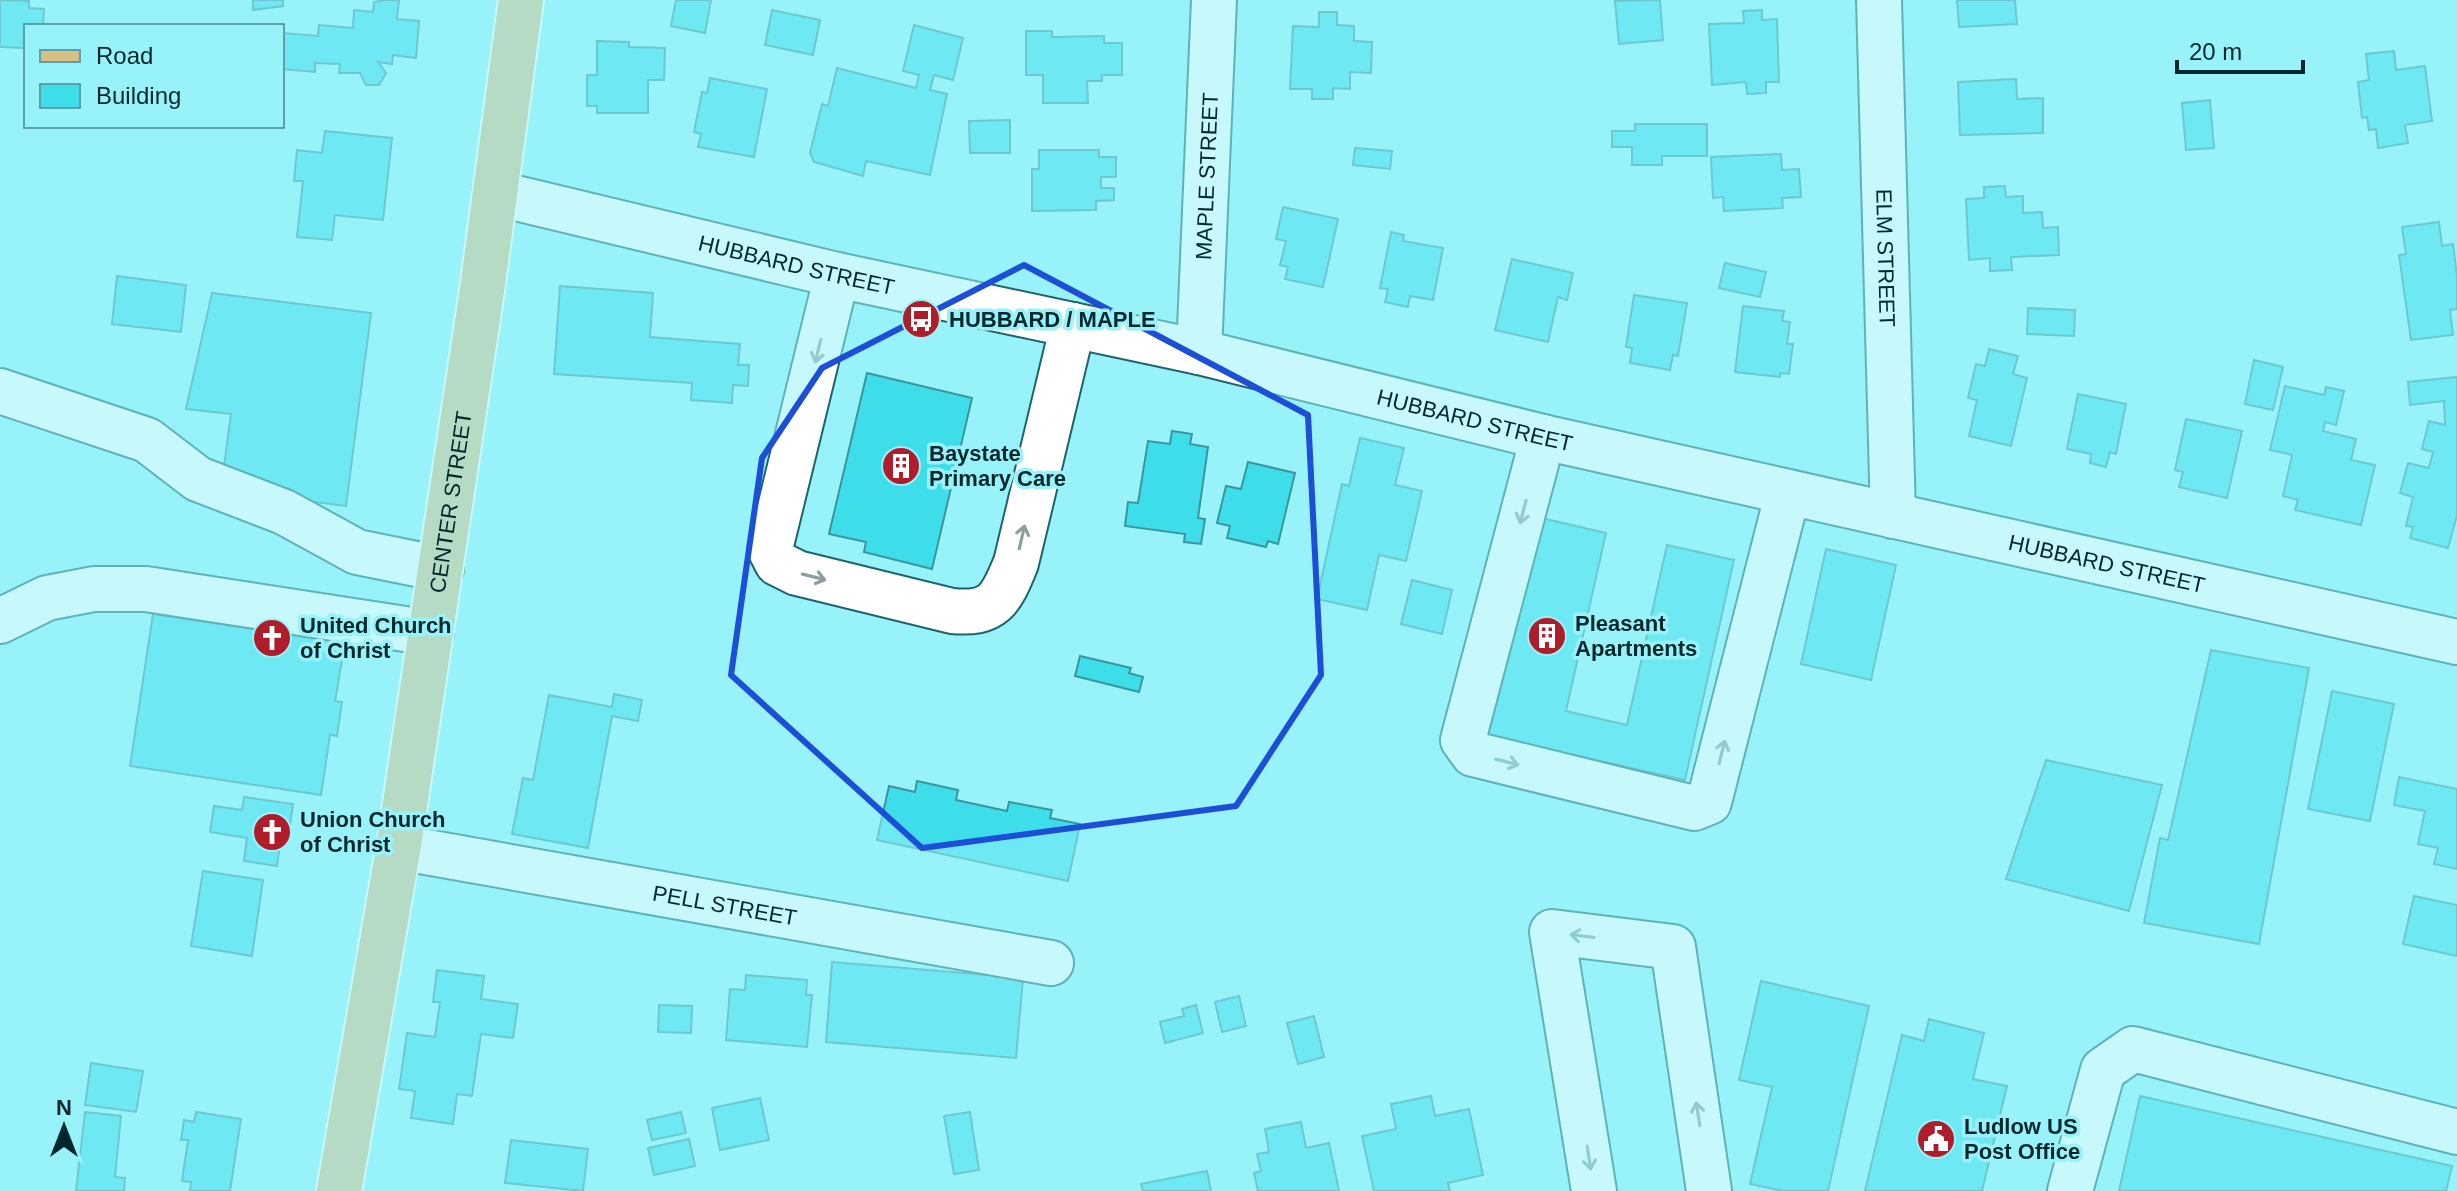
<svg xmlns="http://www.w3.org/2000/svg" width="2457" height="1191" viewBox="0 0 2457 1191" font-family="Arial,sans-serif">
<style>
.building{fill:#3ddeea;stroke:#3a969e;stroke-width:2}
.lines{fill:none;stroke-linecap:round;stroke-linejoin:round}
.minor-casing{stroke:#1d656b;stroke-width:48}
.major-casing{stroke:#fff;stroke-width:48}
.minor{stroke:#fff;stroke-width:44}
.major{stroke:#d9be83;stroke-width:44}
.oneway{stroke:#8c9ea0}
.marked{fill:none;stroke:#1d4ed8;stroke-width:6;stroke-linejoin:round}
.labels{text-anchor:middle;stroke-width:7;stroke-linejoin:round;paint-order:stroke}
.street-label{font-size:22px;fill:#00272b;stroke:#98f2fa}
.poi-label{font-size:22px;font-weight:bold;fill:#00272b;stroke:#98f2fa;text-anchor:start}
</style>
<rect width="100%" height="100%" fill="#98f2fa"/>
<g class="building">
<polygon points="0,0 29,1 29,8 44,9 43,26 26,26 24,48 0,47"/>
<polygon points="253,0 283,0 283,6 253,10"/>
<polygon points="384,0 399,0 397,19 419,21 416,58 393,55 392,64 378,62 386,73 379,85 366,85 360,73 339,73 340,64 315,63 315,72 282,69 282,33 318,36 319,25 353,28 354,10 373,12 374,2"/>
<polygon points="676,0 711,0 705,33 671,26"/>
<polygon points="1660,0 1663,40 1619,44 1615,1"/>
<polygon points="1957,0 2015,0 2017,24 1959,27"/>
<polygon points="772,10 820,20 813,55 765,45"/>
<polygon points="1762,10 1762,20 1777,19 1779,82 1766,82 1766,93 1747,94 1746,82 1712,85 1709,24 1744,23 1743,11"/>
<polygon points="1319,12 1337,12 1337,25 1354,26 1354,41 1372,42 1371,73 1350,72 1350,89 1333,88 1333,99 1312,99 1312,89 1290,89 1293,26 1319,27"/>
<polygon points="914,25 963,38 953,80 934,75 930,90 947,94 930,175 866,161 863,176 814,162 810,153 822,104 828,106 837,68 916,88 919,75 903,71"/>
<polygon points="1026,31 1052,31 1052,37 1104,36 1104,43 1122,43 1122,75 1102,75 1102,81 1087,81 1088,103 1043,103 1043,75 1026,75"/>
<polygon points="597,41 629,42 629,47 665,48 664,80 648,80 648,113 597,113 597,106 587,106 587,75 597,75"/>
<polygon points="2394,51 2396,70 2425,66 2432,121 2405,125 2408,143 2378,148 2376,129 2369,130 2367,117 2362,118 2358,82 2369,80 2366,54"/>
<polygon points="710,78 767,89 754,157 698,147 701,134 694,132 702,92 707,93"/>
<polygon points="2016,79 2017,99 2043,98 2043,133 1960,135 1958,82"/>
<polygon points="2210,100 2214,148 2186,150 2182,103"/>
<polygon points="1010,120 1010,153 970,153 969,121"/>
<polygon points="1635,124 1707,124 1707,156 1662,156 1662,165 1632,165 1632,147 1612,147 1612,131 1635,131"/>
<polygon points="325,131 392,138 383,220 335,215 332,240 297,237 303,181 294,181 297,150 322,153"/>
<polygon points="1355,148 1392,151 1390,169 1353,165"/>
<polygon points="1039,150 1099,150 1099,157 1116,157 1116,177 1101,177 1101,188 1114,188 1114,200 1096,201 1096,210 1032,211 1032,169 1039,169"/>
<polygon points="1781,154 1782,170 1799,169 1801,197 1782,198 1783,208 1724,211 1723,197 1713,198 1711,157"/>
<polygon points="2005,186 2006,197 2023,196 2023,213 2042,212 2043,228 2058,227 2059,255 2011,257 2012,270 1990,271 1990,258 1969,260 1966,199 1984,198 1984,187"/>
<polygon points="1283,207 1338,219 1323,287 1285,279 1288,267 1280,265 1286,241 1276,239"/>
<polygon points="2439,222 2442,246 2453,244 2457,276 2457,309 2450,310 2453,335 2411,340 2399,255 2406,254 2402,227"/>
<polygon points="1391,232 1404,235 1403,241 1443,248 1433,300 1410,296 1408,307 1385,302 1388,289 1380,288"/>
<polygon points="1512,259 1573,273 1567,300 1558,297 1548,342 1495,330"/>
<polygon points="1725,263 1766,272 1760,297 1719,288"/>
<polygon points="117,276 186,285 181,332 112,324"/>
<polygon points="560,286 653,293 650,337 740,344 738,365 749,365 748,386 733,385 732,403 691,400 692,383 554,374"/>
<polygon points="212,293 371,313 346,506 289,499 290,489 222,481 231,414 186,409"/>
<polygon points="1634,295 1687,303 1678,356 1673,355 1670,370 1630,363 1632,348 1626,347"/>
<polygon points="1743,306 1784,311 1782,321 1790,322 1787,344 1793,344 1789,374 1780,373 1780,377 1735,372"/>
<polygon points="2028,308 2075,310 2074,336 2027,334"/>
<polygon points="1989,349 2018,356 2013,374 2027,378 2011,446 1969,436 1977,400 1968,398 1976,364 1985,366"/>
<polygon points="2254,360 2283,367 2273,410 2245,404"/>
<polygon points="867,373 972,398 932,569 864,552 866,542 829,534"/>
<polygon points="2457,377 2457,515 2448,548 2410,538 2413,527 2406,526 2413,497 2400,493 2408,463 2429,468 2433,452 2422,449 2429,421 2445,425 2444,401 2410,405 2408,382"/>
<polygon points="2285,386 2324,395 2326,387 2344,391 2336,425 2325,422 2323,431 2356,439 2351,460 2375,465 2361,525 2295,510 2298,500 2283,496 2292,455 2270,450"/>
<polygon points="2078,394 2126,404 2116,454 2110,452 2106,467 2090,463 2091,454 2067,449"/>
<polygon points="2186,419 2242,431 2227,498 2179,487 2183,472 2175,470"/>
<polygon points="1172,431 1192,434 1190,444 1208,447 1198,518 1205,519 1201,544 1184,542 1185,534 1125,526 1128,502 1138,503 1148,441 1170,444"/>
<polygon points="1360,438 1404,448 1395,485 1422,491 1406,561 1379,555 1367,610 1317,599 1342,484 1349,486"/>
<polygon points="1248,462 1295,473 1278,544 1268,541 1266,547 1227,538 1230,526 1217,523 1226,486 1241,489"/>
<polygon points="1537,517 1606,533 1566,711 1627,725 1667,545 1734,560 1685,780 1488,736"/>
<polygon points="1826,549 1896,565 1871,680 1801,664"/>
<polygon points="1412,580 1452,590 1442,634 1401,624"/>
<polygon points="153,614 345,643 335,701 342,702 337,736 330,735 321,795 130,766"/>
<polygon points="2211,650 2309,668 2259,944 2144,923 2160,838 2168,840"/>
<polygon points="1080,656 1131,668 1129,673 1143,677 1139,692 1075,676"/>
<polygon points="2332,691 2394,704 2370,821 2308,809"/>
<polygon points="614,694 642,700 638,721 612,716 588,848 512,834 523,778 533,780 549,695 612,707"/>
<polygon points="2046,760 2162,785 2129,911 2006,879"/>
<polygon points="2399,777 2457,789 2457,869 2434,864 2438,848 2418,844 2425,811 2394,805"/>
<polygon points="917,781 958,790 956,800 1007,811 1009,802 1052,810 1050,818 1080,824 1068,881 877,840 889,786 915,792"/>
<polygon points="244,797 293,804 288,839 281,837 277,866 244,861 247,838 210,832 214,806 242,810"/>
<polygon points="203,871 263,880 252,956 191,946"/>
<polygon points="2414,896 2457,905 2457,956 2403,944"/>
<polygon points="832,962 1023,978 1016,1058 826,1042"/>
<polygon points="437,970 484,976 481,999 518,1004 513,1038 481,1034 472,1096 457,1094 453,1124 411,1118 415,1091 399,1089 407,1033 435,1037 440,1002 433,1002"/>
<polygon points="746,975 807,980 806,995 812,995 807,1047 726,1040 730,989 745,990"/>
<polygon points="1761,981 1869,1006 1828,1191 1783,1191 1750,1184 1772,1087 1739,1080"/>
<polygon points="1239,996 1246,1026 1222,1032 1215,1002"/>
<polygon points="659,1005 692,1006 691,1033 658,1032"/>
<polygon points="1196,1005 1203,1033 1165,1043 1160,1022 1184,1016 1182,1009"/>
<polygon points="1314,1016 1324,1057 1298,1064 1287,1023"/>
<polygon points="1929,1019 1984,1033 1973,1079 2007,1086 1982,1191 1865,1191 1902,1035 1924,1041"/>
<polygon points="91,1063 143,1071 136,1112 85,1105"/>
<polygon points="1431,1096 1435,1116 1469,1109 1483,1175 1448,1183 1450,1191 1374,1191 1362,1136 1396,1129 1391,1104"/>
<polygon points="2140,1096 2452,1166 2446,1191 2119,1191"/>
<polygon points="760,1098 769,1140 720,1150 712,1108"/>
<polygon points="85,1112 121,1116 115,1177 125,1178 124,1191 76,1191"/>
<polygon points="196,1112 241,1119 230,1191 190,1191 191,1182 182,1181 188,1140 181,1140 184,1120 194,1122"/>
<polygon points="681,1112 686,1133 652,1140 647,1120"/>
<polygon points="970,1112 979,1170 954,1174 944,1116"/>
<polygon points="1301,1122 1306,1148 1329,1143 1339,1191 1258,1191 1254,1173 1261,1171 1257,1154 1269,1152 1265,1129"/>
<polygon points="689,1139 695,1166 654,1175 648,1148"/>
<polygon points="511,1140 588,1149 583,1191 505,1183"/>
<polygon points="1207,1171 1211,1191 1143,1191 1141,1184"/>
</g>
<g class="lines">
<defs>
<g id="minor">
<path id="s1" d="M 1879,0 L 1893,516"/>
<path id="s2" d="M 495,193 L 837,275 L 1199,352 L 1543,437 L 2457,642"/>
<path d="M 837,275 L 770,549 L 777,563 L 797,573 L 952,611 C 994,615 1001,600 1016,563 L 1073,325"/>
<path id="s3" d="M 1199,352 L 1214,0"/>
<polyline points="0,391 147,440 198,479 284,512 357,552 441,569"/>
<polyline points="1543,437 1463,740 1473,754 1694,808 1709,802 1788,492"/>
<polyline points="0,621 47,598 94,589 146,589 431,633"/>
<path id="s4" d="M 398,847 L 1051,963"/>
<polyline points="1594,1191 1552,932 1673,947 1709,1191"/>
<polyline points="2070,1191 2103,1070 2133,1049 2457,1132"/>
</g>
<g id="major">
<path id="s5" d="M 339,1191 L 399,844 L 482,290 L 521,0"/>
</g>
</defs>
<use href="#minor" class="minor-casing"/>
<use href="#major" class="major-casing"/>
<use href="#minor" class="minor"/>
<use href="#major" class="major"/>
</g>
<defs><path id="oneway-shaft" d="M-6 0H5M1.5-3L5.5 0L1.5 3" fill="none" stroke-width="1.6" stroke-linecap="round" stroke-linejoin="round" transform="scale(2)"/></defs>
<g class="oneway">
<use href="#oneway-shaft" transform="translate(818 351) rotate(104)"/>
<use href="#oneway-shaft" transform="translate(1523 512) rotate(105)"/>
<use href="#oneway-shaft" transform="translate(1022 537) rotate(-77)"/>
<use href="#oneway-shaft" transform="translate(814 577) rotate(14)"/>
<use href="#oneway-shaft" transform="translate(1722 752) rotate(-76)"/>
<use href="#oneway-shaft" transform="translate(1507 762) rotate(14)"/>
<use href="#oneway-shaft" transform="translate(1582 936) rotate(-173)"/>
<use href="#oneway-shaft" transform="translate(1698 1114) rotate(-99)"/>
<use href="#oneway-shaft" transform="translate(1589 1158) rotate(81)"/>
</g>
<path d="M0 0H2457V1191H0ZM 1024,265 L 1308,415 L 1321,675 L 1236,806 L 922,848 L 731,675 L 762,458 L 822,368 Z" fill="#98f2fa" fill-opacity=".55" fill-rule="evenodd"/>
<path class="marked" d="M 1024,265 L 1308,415 L 1321,675 L 1236,806 L 922,848 L 731,675 L 762,458 L 822,368 Z"/>
<defs>
<symbol id="bus-disc" viewBox="-11 -11 22 22"><circle r="9.5" fill="#af1c2a" stroke="#98f2fa"/><path d="M-5-6H5V4H4V6H2V4H-2V6H-4V4H-5ZM-3.5-4V0h7V-4ZM-3.5 1.2v1.5H-2V1.2ZM2 1.2v1.5H3.5V1.2Z" fill="#fff"/></symbol>
<symbol id="building-disc" viewBox="-11 -11 22 22"><circle r="9.5" fill="#af1c2a" stroke="#98f2fa"/><path d="M-4-6H4V6H1V3H-1V6H-4ZM-2.5-4.3h1.7v1.8h-1.7ZM.8-4.3h1.7v1.8H.8ZM-2.5-1h1.7V.8h-1.7ZM.8-1h1.7V.8H.8Z" fill="#fff"/></symbol>
<symbol id="church-disc" viewBox="-11 -11 22 22"><circle r="9.5" fill="#af1c2a" stroke="#98f2fa"/><path d="M-1.2-6h2.4v3.5h3.3v2.4h-3.3V6h-2.4V-.1h-3.3v-2.4h3.3Z" fill="#fff"/></symbol>
<symbol id="civic-disc" viewBox="-11 -11 22 22"><circle r="9.5" fill="#af1c2a" stroke="#98f2fa"/><path d="M-.6-6.5H3V-4.5H.6V-3L4-1V1h2V6H-6V1h2V-1L-.6-3ZM-1.2 2.5V6h2.4V2.5Z" fill="#fff"/></symbol>
</defs>
<g fill-rule="evenodd">
<use href="#bus-disc" x="899" y="297" width="44" height="44"/>
<use href="#building-disc" x="879" y="444" width="44" height="44"/>
<use href="#building-disc" x="1525" y="614" width="44" height="44"/>
<use href="#church-disc" x="250" y="616" width="44" height="44"/>
<use href="#church-disc" x="250" y="810" width="44" height="44"/>
<use href="#civic-disc" x="1914" y="1117" width="44" height="44"/>
</g>
<g class="labels">
<g class="street-label">
<text dy="8" stroke="none"><textPath href="#s3" startOffset="176">MAPLE STREET</textPath></text>
<text dy="8" stroke="none"><textPath href="#s1" startOffset="258">ELM STREET</textPath></text>
<text dy="8" stroke="none"><textPath href="#s2" startOffset="310">HUBBARD STREET</textPath></text>
<text dy="8" stroke="none"><textPath href="#s2" startOffset="1006">HUBBARD STREET</textPath></text>
<text dy="8" stroke="none"><textPath href="#s5" startOffset="698">CENTER STREET</textPath></text>
<text dy="8" stroke="none"><textPath href="#s2" startOffset="1654">HUBBARD STREET</textPath></text>
<text dy="8" stroke="none"><textPath href="#s4" startOffset="332">PELL STREET</textPath></text>
</g>
<g class="poi-label">
<text x="949" y="327">HUBBARD / MAPLE</text>
<text x="929" y="461">Baystate<tspan x="929" dy="25">Primary Care</tspan></text>
<text x="1575" y="631">Pleasant<tspan x="1575" dy="25">Apartments</tspan></text>
<text x="300" y="633">United Church<tspan x="300" dy="25">of Christ</tspan></text>
<text x="300" y="827">Union Church<tspan x="300" dy="25">of Christ</tspan></text>
<text x="1964" y="1134">Ludlow US<tspan x="1964" dy="25">Post Office</tspan></text>
</g>
</g>
<rect x="24" y="24" width="260" height="104" fill="#98f2fa" stroke="#5ba1a7" stroke-width="2"/>
<rect x="40" y="50" width="40" height="12" fill="#d9be83" stroke="#5ba1a7" stroke-width="2"/>
<text x="96" y="64" font-size="24" fill="#00272b">Road</text>
<rect x="40" y="84" width="40" height="24" fill="#3ddeea" stroke="#5ba1a7" stroke-width="2"/>
<text x="96" y="104" font-size="24" fill="#00272b">Building</text>
<g transform="translate(64 1127)" stroke="#98f2fa" stroke-width="6" paint-order="stroke">
<path d="M0-6L14 30L0 20L-14 30Z" fill="#00272b"/>
<text y="-12" font-size="22" font-weight="bold" text-anchor="middle" fill="#00272b">N</text>
</g>
<path d="M2177 60v12h126v-12" fill="none" stroke="#00272b" stroke-width="4"/>
<text x="2189" y="60" font-size="24" fill="#00272b" stroke="#98f2fa" stroke-width="6" paint-order="stroke">20 m</text>
</svg>
